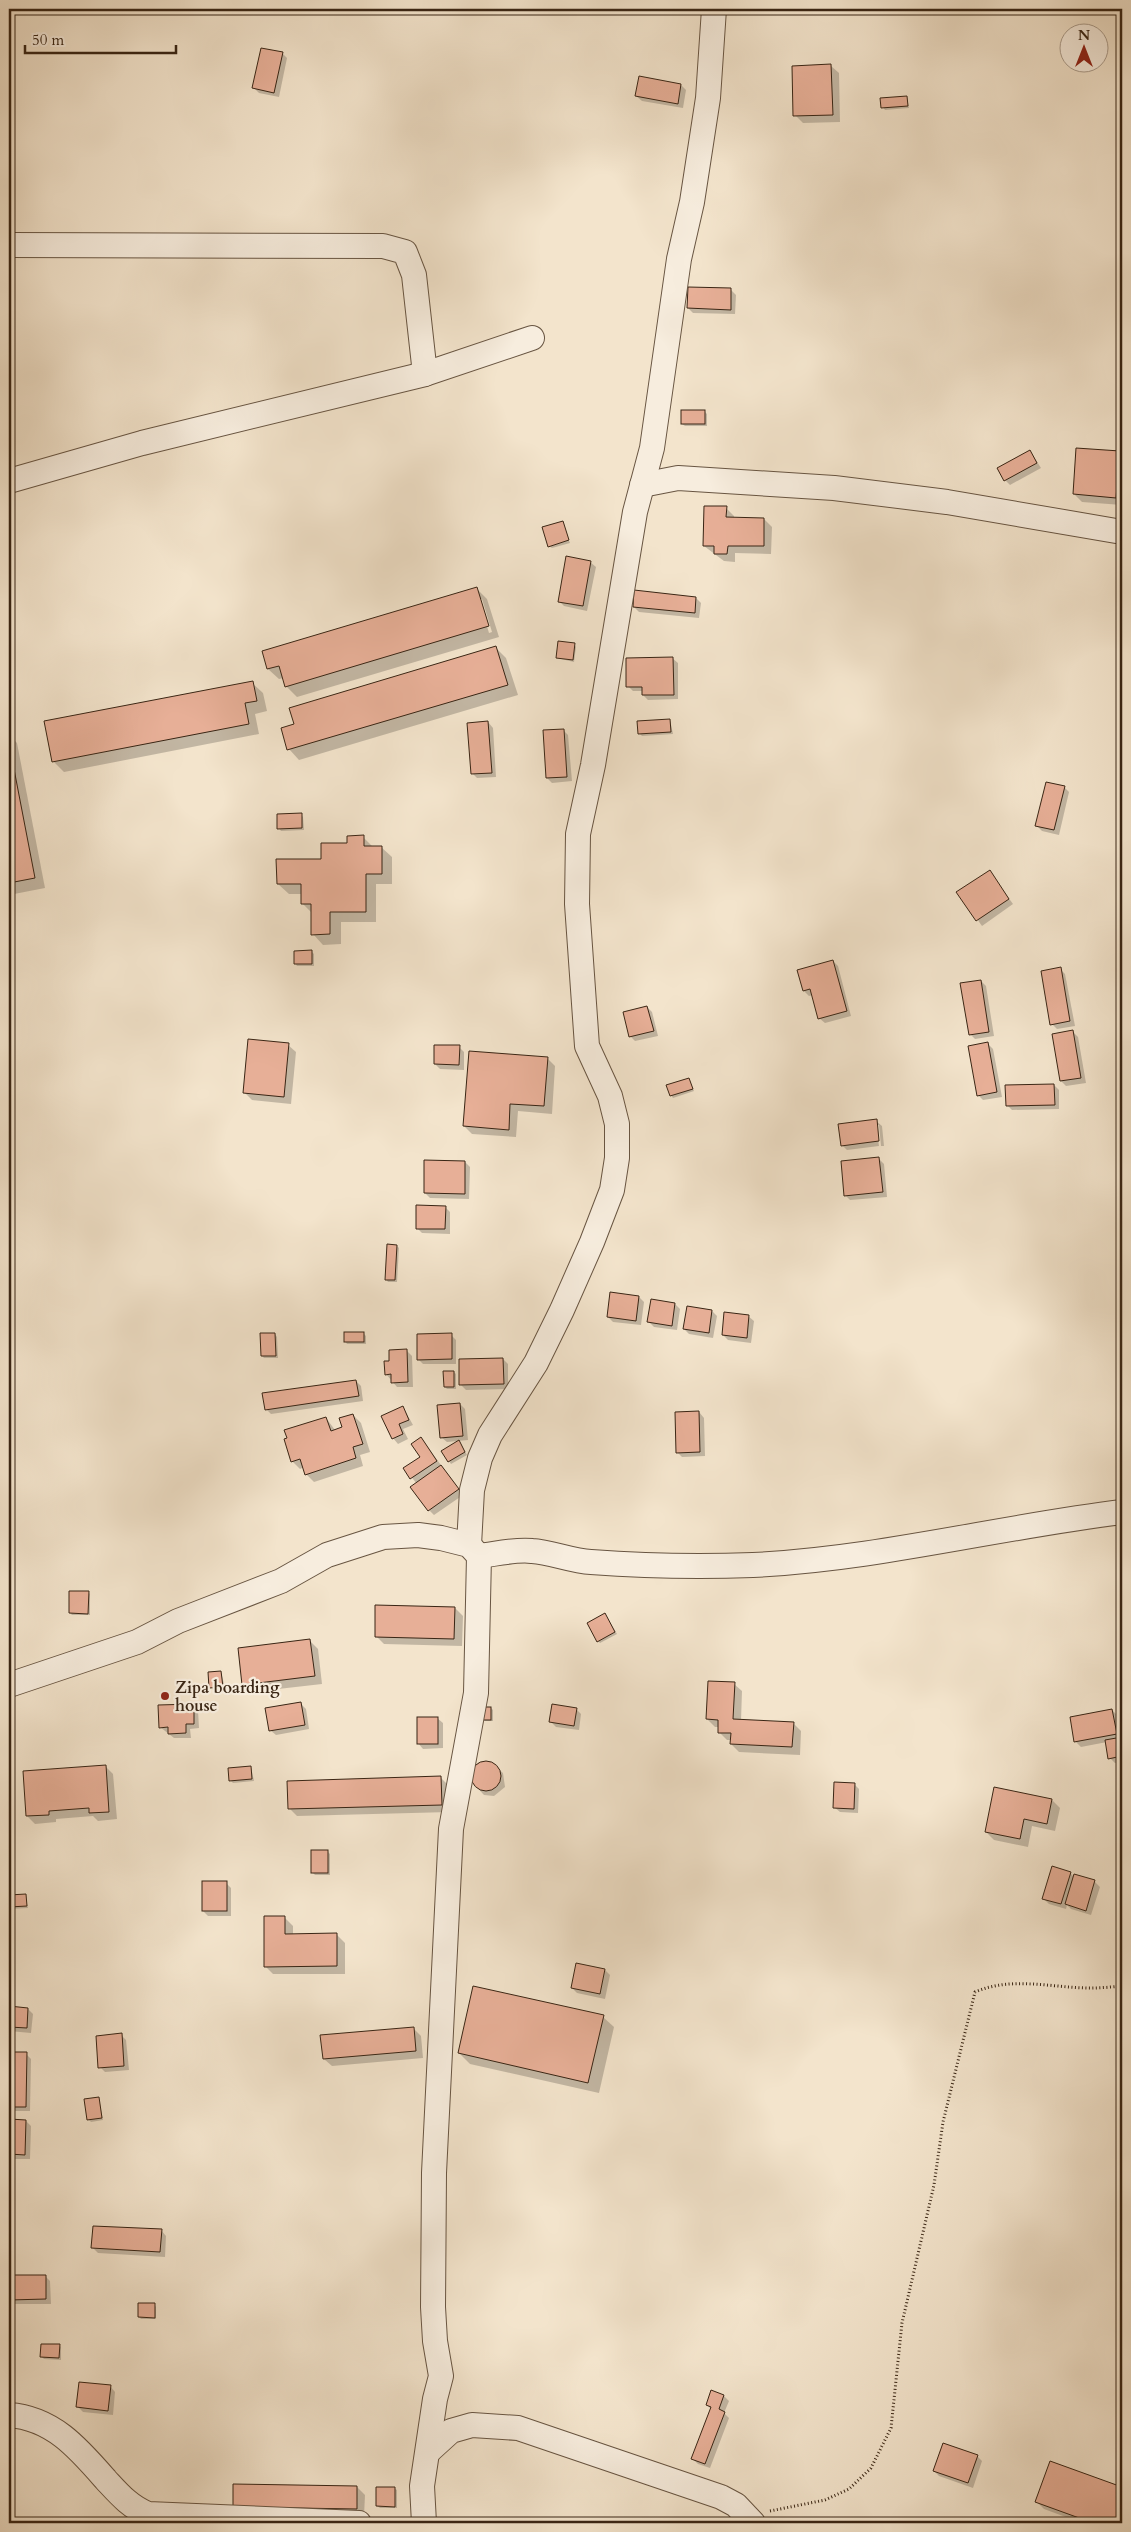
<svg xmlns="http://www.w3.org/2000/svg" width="1131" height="2532" viewBox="0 0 1131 2532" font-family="Cardo,serif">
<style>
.shadow{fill:#0003;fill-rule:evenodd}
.building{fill:#e7af97;stroke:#392514}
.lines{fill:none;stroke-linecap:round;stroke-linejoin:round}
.minor-casing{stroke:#685542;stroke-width:26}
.path{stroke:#392514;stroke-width:3;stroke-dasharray:1 2.5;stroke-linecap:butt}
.minor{stroke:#f7edde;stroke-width:24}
.poi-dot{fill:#8f2418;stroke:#f7edde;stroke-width:2}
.labels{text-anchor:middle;stroke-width:4.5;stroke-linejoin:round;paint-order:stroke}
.poi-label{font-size:16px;font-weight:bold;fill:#392514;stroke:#f7edde;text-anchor:start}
</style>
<rect width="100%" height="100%" fill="#f3e4cc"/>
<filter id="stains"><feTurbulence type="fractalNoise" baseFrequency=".004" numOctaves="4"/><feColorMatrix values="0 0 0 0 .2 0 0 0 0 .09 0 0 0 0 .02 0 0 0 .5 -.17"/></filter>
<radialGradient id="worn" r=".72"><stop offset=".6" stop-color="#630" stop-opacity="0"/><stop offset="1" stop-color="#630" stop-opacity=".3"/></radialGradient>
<g class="shadow">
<polygon points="282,53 287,58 279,97 259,93 254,88"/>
<polygon points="831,66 839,73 840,122 803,123 795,115"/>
<polygon points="681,85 686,90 683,108 642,101 636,96"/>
<polygon points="907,97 909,108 885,110 883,107"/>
<polygon points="731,290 736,295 735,314 693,313 688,308"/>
<polygon points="704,411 707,414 707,426 685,426 682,424"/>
<polygon points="1030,451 1041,468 1010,485 1005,480"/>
<polygon points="1120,453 1122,455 1122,505 1082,502 1074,494"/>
<polygon points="726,508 734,516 734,519 764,519 772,527 771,554 735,553 735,562 724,561 704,546"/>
<polygon points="562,523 570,543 552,548 549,546"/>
<polygon points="590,562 596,567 587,611 564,606 559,601"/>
<path d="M 477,589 L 487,599 L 499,637 L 297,697 L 287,687 L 284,678 L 279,679 L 268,669 ZM 479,599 L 482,599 L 492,632 L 489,633 Z"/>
<polygon points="696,598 701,603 699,618 639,612 634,607"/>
<polygon points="574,644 576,647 574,662 557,658"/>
<polygon points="496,648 506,658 518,695 299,760 289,749 295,724"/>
<polygon points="672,658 678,663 678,699 648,700 643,695 643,691 633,691 628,686"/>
<polygon points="252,683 263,693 267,711 255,714 259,734 64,772 53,761"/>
<polygon points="670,720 673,734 642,736 640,734"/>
<polygon points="488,722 493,728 496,777 477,778 472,773"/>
<polygon points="563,730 568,735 572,781 552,783 547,778"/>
<polygon points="9,735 17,743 45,888 9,895"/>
<polygon points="1064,787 1069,792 1059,835 1042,831 1037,826"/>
<polygon points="301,815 303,817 304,830 281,831 279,828"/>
<polygon points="363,837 373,847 381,847 392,857 392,884 376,884 376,922 341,922 341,944 323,945 313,934 312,913 302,903 302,894 289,894 278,884"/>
<polygon points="989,871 1013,904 982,926 958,892"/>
<polygon points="312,952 314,954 314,966 297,966 295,963"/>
<polygon points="833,961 838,966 851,1016 825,1023 819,1018 813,995 809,996 804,991"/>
<polygon points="1060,969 1065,974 1075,1026 1057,1029 1052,1024"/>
<polygon points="981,981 986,986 994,1036 975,1039 970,1034"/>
<polygon points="647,1007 652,1012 658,1036 635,1041 630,1036"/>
<polygon points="1073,1032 1078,1037 1086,1083 1066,1086 1061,1081"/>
<polygon points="988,1044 993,1049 1002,1097 983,1100 978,1095"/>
<polygon points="288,1045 296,1052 291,1104 252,1100 244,1092"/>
<polygon points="459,1047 464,1052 464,1070 440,1069 435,1064"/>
<polygon points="547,1058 555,1066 552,1114 518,1111 516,1137 472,1134 464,1126"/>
<polygon points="689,1079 694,1091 673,1098 671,1095"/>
<polygon points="1054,1085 1059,1090 1059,1109 1012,1110 1007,1105"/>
<polygon points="876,1121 882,1126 884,1146 881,1146 879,1125 876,1125 879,1146 847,1150 842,1145"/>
<polygon points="879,1159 884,1164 887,1197 850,1200 845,1195"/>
<polygon points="465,1162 470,1167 469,1199 430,1198 425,1193"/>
<polygon points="445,1207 450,1212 450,1234 422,1233 417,1228"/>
<polygon points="397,1246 399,1248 397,1282 388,1282 386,1279"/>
<polygon points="639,1297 644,1302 641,1325 613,1322 608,1317"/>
<polygon points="675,1304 680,1309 677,1330 654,1327 649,1322"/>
<polygon points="712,1311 717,1316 713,1338 689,1334 684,1329"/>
<polygon points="748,1316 754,1321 751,1343 728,1340 723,1335"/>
<polygon points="275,1334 277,1337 278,1358 264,1358 262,1356"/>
<polygon points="364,1334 366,1336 366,1344 347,1344 345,1341"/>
<polygon points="451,1335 456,1340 456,1364 423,1364 418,1359"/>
<polygon points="407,1351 412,1356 413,1387 397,1387 386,1374 391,1363"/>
<polygon points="503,1359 508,1364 508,1389 466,1390 461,1385"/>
<polygon points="454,1372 456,1374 456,1389 447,1389 445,1387"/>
<polygon points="356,1381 361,1386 363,1401 271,1414 266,1409"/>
<polygon points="460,1404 465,1409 468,1440 447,1442 441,1437"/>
<polygon points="403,1407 413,1425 403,1429 408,1439 398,1444 393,1438"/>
<polygon points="699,1412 704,1418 705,1456 682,1457 677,1452"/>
<polygon points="353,1415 361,1423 370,1452 360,1455 363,1466 314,1482 306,1474 304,1467 300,1469 292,1461 326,1418 335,1430 344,1428"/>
<polygon points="421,1438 463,1495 434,1515 429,1510 417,1484 405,1469 422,1457"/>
<polygon points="461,1444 467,1455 451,1464 449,1461"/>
<polygon points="88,1592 90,1594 90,1615 72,1615 70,1613"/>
<polygon points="455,1608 463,1616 462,1646 384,1644 376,1636"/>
<polygon points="605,1614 617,1634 600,1643 598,1641"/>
<polygon points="310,1641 318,1649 322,1684 251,1692 243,1684"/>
<polygon points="221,1672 225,1688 213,1690 211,1687"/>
<polygon points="734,1684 742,1691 741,1721 793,1723 801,1731 800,1755 739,1752 731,1744 731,1740 727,1740 719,1732 719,1727 715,1727 707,1719"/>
<polygon points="301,1704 306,1709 309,1729 276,1735 270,1730"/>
<polygon points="193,1705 198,1710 199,1728 190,1729 191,1738 174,1738 160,1727"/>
<polygon points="491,1708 493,1710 493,1721 485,1721 483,1719"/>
<polygon points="576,1709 581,1714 579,1730 556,1727 551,1722"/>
<polygon points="1112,1710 1117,1715 1122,1738 1122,1762 1115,1763 1110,1758 1107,1742 1081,1747 1076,1742"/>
<polygon points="437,1718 443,1723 443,1748 423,1749 418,1743"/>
<polygon points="479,1762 489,1762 503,1773 505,1787 494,1796 484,1795 472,1782 472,1769"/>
<polygon points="105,1766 113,1774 117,1819 98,1821 93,1816 56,1819 56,1822 35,1824 27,1816"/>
<polygon points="251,1767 254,1781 233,1783 231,1781"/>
<polygon points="441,1778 449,1786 450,1812 297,1816 289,1808"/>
<polygon points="854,1784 859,1789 858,1813 840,1812 834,1807"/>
<polygon points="1052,1800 1060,1808 1055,1831 1032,1826 1028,1847 994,1840 986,1832"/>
<polygon points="328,1852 330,1854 330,1875 315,1875 313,1873"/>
<polygon points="1070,1873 1074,1877 1075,1876 1095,1882 1100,1887 1091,1915 1071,1909 1067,1905 1066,1909 1049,1904 1044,1899"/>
<polygon points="226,1883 231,1888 231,1916 208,1916 203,1911"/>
<polygon points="25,1895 28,1908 9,1909 9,1896"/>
<polygon points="285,1918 293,1926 293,1935 337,1935 345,1943 345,1974 273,1974 265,1966"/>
<polygon points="605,1970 610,1975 605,1999 577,1993 572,1988"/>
<polygon points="9,2007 28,2009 33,2014 31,2033 9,2031"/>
<polygon points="603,2017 614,2027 599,2093 470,2064 459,2053"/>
<polygon points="413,2028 421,2036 423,2058 332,2066 324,2059"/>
<polygon points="121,2035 126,2040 129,2070 105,2072 100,2067"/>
<polygon points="9,2053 26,2054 31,2059 30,2111 9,2111"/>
<polygon points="99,2099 103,2120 91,2122 89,2120"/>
<polygon points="9,2121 26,2121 31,2126 30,2159 9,2159 9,2161"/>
<polygon points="161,2230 166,2236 165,2257 98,2253 93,2248"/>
<polygon points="45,2276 50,2281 51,2304 9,2304 9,2277"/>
<polygon points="154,2304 156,2307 156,2319 141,2319 139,2317"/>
<polygon points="59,2345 61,2347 61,2360 44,2359 42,2357"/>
<polygon points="110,2386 115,2392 113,2415 83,2412 78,2407"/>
<polygon points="712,2392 724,2396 729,2401 724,2413 729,2418 710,2468 698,2464 693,2459 711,2409 707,2405"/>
<polygon points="977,2456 982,2461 973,2488 939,2476 934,2471"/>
<polygon points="1051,2462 1122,2489 1122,2523 1082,2523 1044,2509 1036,2501"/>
<polygon points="357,2487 365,2495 364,2516 234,2507"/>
<polygon points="394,2488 397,2490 397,2508 380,2508 377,2506"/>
</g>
<g class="building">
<polygon points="261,48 283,52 274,93 252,88"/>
<polygon points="831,64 833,115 793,116 792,66"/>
<polygon points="639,76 681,84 678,104 635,96"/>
<polygon points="907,96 908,106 881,108 880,98"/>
<polygon points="688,287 731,288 731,310 687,308"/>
<rect x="681" y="410" width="24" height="14"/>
<polygon points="1076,448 1120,451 1116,498 1073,494"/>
<polygon points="1030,450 1037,463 1004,481 997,468"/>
<polygon points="704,506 727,506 726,517 764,518 764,546 728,546 727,554 714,554 714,546 703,546"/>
<polygon points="563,521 569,540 548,547 542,527"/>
<polygon points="566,556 591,561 583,606 558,602"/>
<polygon points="477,587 489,626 285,687 279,666 267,669 262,651"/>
<polygon points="634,590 696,597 695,613 633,607"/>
<polygon points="558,641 575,643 573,660 556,658"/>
<polygon points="496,646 508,685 287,750 281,728 294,724 289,708"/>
<polygon points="673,657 674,695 642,695 642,687 626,687 626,658"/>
<polygon points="253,681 257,701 245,703 249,724 52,762 44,721"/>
<polygon points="670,719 671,732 638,734 637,721"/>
<polygon points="488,721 492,773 471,774 467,723"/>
<polygon points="564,729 567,777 546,778 543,730"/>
<polygon points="9,743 35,878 9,883"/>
<polygon points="1046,782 1065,786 1054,830 1035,826"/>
<polygon points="302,813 302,828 277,829 277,814"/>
<polygon points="364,835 364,846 382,846 382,874 366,874 366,912 330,912 330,934 311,935 311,904 301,904 301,884 277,884 276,859 321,859 321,843 347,843 347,836"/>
<polygon points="990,870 1009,899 976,921 956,892"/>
<polygon points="312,950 312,964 294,964 294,951"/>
<polygon points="833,960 847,1011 818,1019 810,989 803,991 797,970"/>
<polygon points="1061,967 1070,1021 1050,1025 1041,971"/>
<polygon points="981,980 989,1032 969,1035 960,983"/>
<polygon points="647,1006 654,1031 629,1037 623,1012"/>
<polygon points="1073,1030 1081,1078 1060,1081 1052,1034"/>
<polygon points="248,1039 289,1043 284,1097 243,1093"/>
<polygon points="988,1042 997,1092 977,1096 968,1046"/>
<polygon points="434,1045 460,1045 459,1065 434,1064"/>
<polygon points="469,1051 548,1057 544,1106 510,1104 509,1130 463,1126"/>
<polygon points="689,1078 693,1089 670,1096 666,1085"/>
<polygon points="1054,1084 1055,1105 1006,1106 1005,1085"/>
<polygon points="877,1119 879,1141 841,1146 838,1124"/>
<polygon points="879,1157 883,1192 844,1196 841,1161"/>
<polygon points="424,1160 465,1161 465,1194 424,1193"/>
<polygon points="416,1205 446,1206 445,1229 416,1229"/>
<polygon points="387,1244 397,1245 395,1280 385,1280"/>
<polygon points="610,1292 639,1296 636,1321 607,1317"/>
<polygon points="651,1299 675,1303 672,1326 647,1322"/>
<polygon points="687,1306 712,1310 709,1333 683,1329"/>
<polygon points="724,1312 749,1315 747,1338 722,1335"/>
<rect x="344" y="1332" width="20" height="10"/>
<polygon points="260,1333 275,1333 276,1356 261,1356"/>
<polygon points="452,1333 452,1359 417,1360 417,1334"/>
<polygon points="407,1349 408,1382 391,1383 391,1374 385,1375 384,1361 389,1361 389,1350"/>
<polygon points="503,1358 504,1384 459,1385 459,1359"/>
<polygon points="443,1371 454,1371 454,1387 444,1387"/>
<polygon points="356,1380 359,1396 265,1410 262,1393"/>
<polygon points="460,1403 463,1436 440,1438 437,1405"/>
<polygon points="403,1406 409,1420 399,1424 403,1434 392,1439 381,1416"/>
<polygon points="699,1411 700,1452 676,1453 675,1412"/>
<polygon points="353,1414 363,1444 353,1447 356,1458 305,1475 300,1459 291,1462 284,1439 287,1438 284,1430 326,1417 331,1431 342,1427 339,1418"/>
<polygon points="421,1437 437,1461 410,1479 403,1468 420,1457 411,1444"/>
<polygon points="459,1440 465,1452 448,1462 441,1451"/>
<polygon points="441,1465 459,1489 428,1511 410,1487"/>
<polygon points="69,1591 89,1591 88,1614 69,1613"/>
<polygon points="375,1605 455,1607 454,1639 375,1637"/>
<polygon points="605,1613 615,1632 597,1642 587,1623"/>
<polygon points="310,1639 315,1676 242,1685 238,1648"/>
<polygon points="221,1671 223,1687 209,1688 208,1672"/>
<polygon points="708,1681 735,1682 733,1719 794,1722 792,1747 730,1744 731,1733 718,1733 718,1720 706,1719"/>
<polygon points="301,1702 305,1725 269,1731 265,1708"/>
<polygon points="194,1704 194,1724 186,1724 186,1733 168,1734 168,1727 159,1728 158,1705"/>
<polygon points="552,1704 577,1708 574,1726 549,1722"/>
<rect x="482" y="1707" width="9" height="13"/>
<polygon points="1112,1709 1117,1734 1074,1742 1070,1717"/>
<rect x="417" y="1717" width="21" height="27"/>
<polygon points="1122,1737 1122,1756 1108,1759 1105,1740"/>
<circle cx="486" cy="1776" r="15"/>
<polygon points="106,1765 109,1812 89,1813 89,1808 49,1811 49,1815 26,1816 23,1771"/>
<polygon points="251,1766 252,1779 229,1781 228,1768"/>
<polygon points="441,1776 442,1805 288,1809 287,1781"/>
<polygon points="834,1782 855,1783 854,1809 833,1808"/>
<polygon points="994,1787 1052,1799 1047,1824 1024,1819 1020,1839 985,1832"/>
<rect x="311" y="1850" width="17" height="23"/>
<polygon points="1052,1866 1071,1872 1061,1904 1042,1899"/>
<polygon points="1074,1874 1095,1880 1086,1911 1065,1904"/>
<rect x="202" y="1881" width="25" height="30"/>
<polygon points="26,1894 27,1906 9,1907 9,1895"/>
<polygon points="264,1916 285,1916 285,1934 337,1933 337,1966 264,1967"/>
<polygon points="576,1963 605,1969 600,1994 571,1988"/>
<polygon points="473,1986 604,2015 588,2083 458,2053"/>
<polygon points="9,2006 28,2008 27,2028 9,2027"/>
<polygon points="414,2027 416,2051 323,2059 320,2035"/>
<polygon points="122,2033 124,2066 98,2068 96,2036"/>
<polygon points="9,2052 27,2052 26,2107 9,2107"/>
<polygon points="99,2097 102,2118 87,2120 84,2099"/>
<polygon points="9,2119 26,2120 25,2155 9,2154"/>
<polygon points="93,2226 162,2229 160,2252 91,2248"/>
<polygon points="9,2275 46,2275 46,2299 9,2300"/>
<polygon points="138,2303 155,2303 155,2318 138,2317"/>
<polygon points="41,2344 60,2344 59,2358 40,2357"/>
<polygon points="79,2382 111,2385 108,2411 76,2407"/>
<polygon points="711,2390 724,2395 719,2409 725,2412 705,2464 691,2459 711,2407 706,2405"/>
<polygon points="943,2443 978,2455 968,2483 933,2471"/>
<polygon points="1050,2461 1122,2487 1122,2508 1116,2523 1093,2523 1035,2502"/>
<polygon points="233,2484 357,2486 357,2509 233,2507"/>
<polygon points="376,2487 395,2487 395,2507 376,2506"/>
</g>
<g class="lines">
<defs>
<g id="minor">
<polyline points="9,245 383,246 405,252 414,275 425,374"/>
<polyline points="9,481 142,443 425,374 532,338"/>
<polyline points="642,485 678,478 834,488 947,502 1122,532"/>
<polyline points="469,1545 472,1490 480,1458 490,1435 536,1363 562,1310 592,1242 612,1190 617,1158 617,1124 610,1096 587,1046 577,904 578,834 593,765 635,512 652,448 679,259 692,202 708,98 714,9"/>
<path d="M 479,1556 C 496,1554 515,1549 532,1551 C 551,1552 571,1561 591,1562 C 645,1566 698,1567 753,1565 C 877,1559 999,1527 1122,1512"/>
<polyline points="9,1685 137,1642 178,1621 281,1581 327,1555 383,1537 418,1535 441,1538 469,1545 479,1556 476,1693 451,1829 434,2173 433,2307 435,2341 441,2376 435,2399 422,2486 424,2523"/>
<path d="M 9,2415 C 53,2418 79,2449 106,2480 C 119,2494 130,2507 148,2514 L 359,2523"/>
<polyline points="429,2451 451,2431 472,2425 518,2428 721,2497 736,2505 753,2523"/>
</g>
</defs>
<use href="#minor" class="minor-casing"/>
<path class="path" d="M 770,2511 L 825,2500 L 849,2489 L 871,2468 L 891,2428 L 902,2323 L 934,2185 L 943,2122 L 975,1992 C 1012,1976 1052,1988 1091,1988 C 1101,1988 1112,1987 1122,1986"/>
<use href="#minor" class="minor"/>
</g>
<circle class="poi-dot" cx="165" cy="1696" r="5"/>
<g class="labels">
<g class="poi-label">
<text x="175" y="1693">Zipa boarding<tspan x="175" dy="18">house</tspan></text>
</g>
</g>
<rect width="1131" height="2532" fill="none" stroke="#f3e4cc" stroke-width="30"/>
<rect x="10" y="10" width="1111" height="2512" fill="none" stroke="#392514" stroke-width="2.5"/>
<rect x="15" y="15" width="1101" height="2502" fill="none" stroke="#392514"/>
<g transform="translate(1084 48)"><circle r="24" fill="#f7edde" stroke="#ab9d8d"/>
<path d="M0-4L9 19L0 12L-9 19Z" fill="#8f2418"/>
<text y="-8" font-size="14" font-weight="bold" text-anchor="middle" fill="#392514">N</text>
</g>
<path d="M25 45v8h151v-8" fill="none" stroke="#392514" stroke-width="2.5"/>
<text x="32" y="45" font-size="15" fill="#392514" stroke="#f7edde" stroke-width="4" paint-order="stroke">50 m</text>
<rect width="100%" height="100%" filter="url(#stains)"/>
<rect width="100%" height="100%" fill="url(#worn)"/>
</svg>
